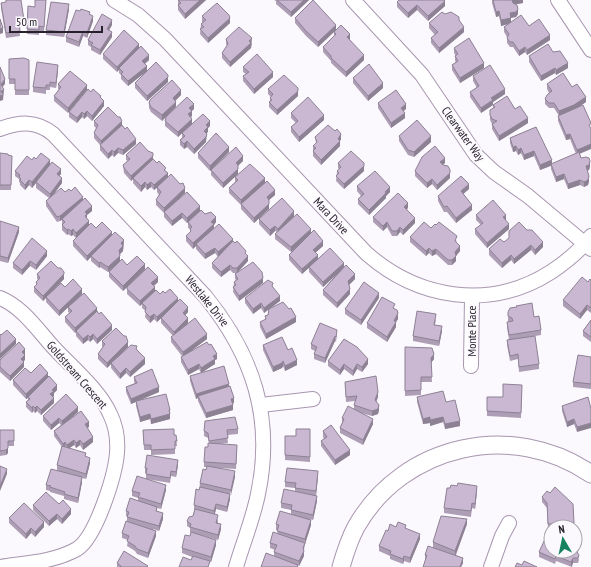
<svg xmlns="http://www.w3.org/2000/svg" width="591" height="567" viewBox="0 0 591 567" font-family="'PT Sans Narrow',sans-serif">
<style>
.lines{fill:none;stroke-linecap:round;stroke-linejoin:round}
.minor-casing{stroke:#a796b0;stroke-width:16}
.tertiary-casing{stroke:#a796b0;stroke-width:19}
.minor{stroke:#fff;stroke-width:14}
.tertiary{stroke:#fff;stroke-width:17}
.wall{fill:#ae9eb5}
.shaded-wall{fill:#8d8194}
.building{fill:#cab8d3;stroke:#8d8194}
.labels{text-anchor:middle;stroke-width:4;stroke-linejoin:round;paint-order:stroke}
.street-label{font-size:12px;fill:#27212b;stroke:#fcf9fe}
</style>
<rect width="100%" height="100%" fill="#fcf9fe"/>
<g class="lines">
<defs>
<g id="minor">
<path d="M 114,0 L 138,15 L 165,39 L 366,253 C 418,299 490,311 551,272 C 566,262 580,251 591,236"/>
<polyline points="353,0 422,75 476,155 494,172 528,196 591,249"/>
<polyline points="558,0 591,50"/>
<path d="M 0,129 C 19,122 36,120 53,134 L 205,296 C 253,355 274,418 258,494 C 253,519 243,543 236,567"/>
<path d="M 0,298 C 23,307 39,332 55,349 C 73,368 100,391 110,414 C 116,426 118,440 117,453 C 115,476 96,537 77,549 C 54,562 26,563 0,567"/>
<polyline points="471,366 472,297"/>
<polyline points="261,405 313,399"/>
<polyline points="491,567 502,536 509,523"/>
</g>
<path id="tertiary" d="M 341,567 C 345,553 349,540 356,527 C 403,444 513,420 591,474"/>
</defs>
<use href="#minor" class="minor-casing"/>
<use href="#tertiary" class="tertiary-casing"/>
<use href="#minor" class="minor"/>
<use href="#tertiary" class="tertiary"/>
</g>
<g class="wall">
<polygon points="46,0 44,32 39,32 39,35 27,34 28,6 35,7"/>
<polygon points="178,0 206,0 185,19 178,10"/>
<polygon points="274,0 309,0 291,17 276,4 276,1"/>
<polygon points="492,0 523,0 523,3 516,4 518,14 516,17 511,18 511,23 529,26 550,40 527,55 525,52 519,56 513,47 510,47 507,43 507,37 504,32 504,27 509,24 501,26 499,16 496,17 492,3"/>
<polygon points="397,2 445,6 428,21 417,10 408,18 397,7"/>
<polygon points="1,3 24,20 24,25 19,26 20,36 6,38 1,8"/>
<polygon points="69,9 64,37 46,35 46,30"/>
<polygon points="90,14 93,21 87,38 83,36 79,47 66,42 66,37"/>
<polygon points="445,14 459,21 464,32 439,53 431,43 431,38 435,35 429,28 429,23"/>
<polygon points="202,16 230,23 208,43 200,34 201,24 203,23 202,22"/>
<polygon points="295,18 336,30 350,39 350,40 364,60 346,77 331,63 331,61 323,52 323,47 334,36 334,32 318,47 306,36 295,23"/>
<polygon points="112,25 109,30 112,37 100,55 91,50 91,47 88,45 88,40"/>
<polygon points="226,39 252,43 251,48 230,67 222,58 222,53 227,46 226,44"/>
<polygon points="454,48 484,68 460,83 452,70 452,65 456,62 455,61 455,56 456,56 454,53"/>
<polygon points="139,49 149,60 145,64 147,71 128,86 121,79 121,75 119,73 119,69 117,72 103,59 103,54"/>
<polygon points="553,52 568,68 556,75 555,73 541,81 529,62 529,56"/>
<polygon points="9,59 29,60 29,95 15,95 15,84 9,84"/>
<polygon points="243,67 273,77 254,94 243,81 243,76 246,74 243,72"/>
<polygon points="58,70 56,88 50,87 50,90 46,90 46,94 33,92 33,87"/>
<polygon points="70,71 68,113 54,101 54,96 59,90 58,89 58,84"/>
<polygon points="168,75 168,82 147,101 135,88 135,83"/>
<polygon points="473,76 505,94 493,102 493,105 481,113 470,97 470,92 477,88 473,81"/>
<polygon points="353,78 383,88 368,101 353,83"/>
<polygon points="547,84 572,87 586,102 577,108 580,154 581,158 590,166 589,170 587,171 589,181 588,185 584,187 580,185 568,189 564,179 556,182 551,169 551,166 540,170 534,156 524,160 521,153 518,155 516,151 513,152 510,143 510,138 536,127 552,164 576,154 570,139 566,140 558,121 558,116 559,116 554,108 549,108 545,104 545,99 549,93 547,89"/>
<polygon points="268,89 298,96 277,115 269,107 269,102 270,101 270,98 271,97 268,94"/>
<polygon points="181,95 175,101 162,121 151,112 149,108 149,103"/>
<polygon points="101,99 104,106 92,121 87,116 84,119 82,117 77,123 69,117 69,112"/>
<polygon points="378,103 406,109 403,111 405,118 391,128 378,108"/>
<polygon points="493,105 515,109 528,123 499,141 492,129 492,124 490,120 490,115 493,108"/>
<polygon points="194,109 192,111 192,116 191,117 192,124 210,126 208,128 208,132 206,133 206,142 194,154 187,147 184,149 180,145 180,140 182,138 182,133 178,137 165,126 165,121"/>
<polygon points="291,113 324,120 299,142 291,132 291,127 296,123 291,118"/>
<polygon points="94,121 122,125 136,144 123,155 118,153 114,157 112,155 108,159 100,150 100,145 94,138 94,133 96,128 94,126"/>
<polygon points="399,136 431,142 414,157 408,155 399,141"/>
<polygon points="315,137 341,139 340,141 340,146 321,165 313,156 313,146 316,143"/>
<polygon points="148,151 153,153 153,160 166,171 168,177 185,193 165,211 200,211 205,214 216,222 214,225 214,229 233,242 246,254 248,261 237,273 263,283 239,301 233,292 234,282 236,280 235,279 235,274 237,273 233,273 230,270 221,277 212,268 212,263 218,257 215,253 205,259 196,249 196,245 193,249 186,241 186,236 190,232 190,229 188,228 188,222 198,212 187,223 182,218 172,226 164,217 164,212 164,213 156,205 156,200 159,195 157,192 157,188 154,190 151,187 147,190 145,187 141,192 133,183 133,179 131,181 124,173 123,165 128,161 126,160 126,155"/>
<polygon points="229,152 210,171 198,158 198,153"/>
<polygon points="0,153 12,156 11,190 0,190"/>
<polygon points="36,159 50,164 61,174 59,176 62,183 54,194 71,191 83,200 92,211 87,215 87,218 89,225 124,240 123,251 120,254 120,261 108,272 100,267 99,268 91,261 91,256 87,261 73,246 73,241 76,238 73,235 71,236 68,234 67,235 62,230 62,220 60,221 57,222 46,206 46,201 49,198 36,188 36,183 32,188 29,185 25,190 20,185 20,183 19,182 19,179 15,176 15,171 32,160"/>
<polygon points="243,161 238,165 238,174 223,188 211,175 211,170"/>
<polygon points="338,163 364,168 364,171 344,189 336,181 337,171 339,169 338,168"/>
<polygon points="445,163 443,165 450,175 450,178 437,190 432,184 427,188 415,176 415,171"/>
<polygon points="235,177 265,182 275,195 269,200 269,209 254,223 241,209 241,205 229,193 229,188 235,182"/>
<polygon points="357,186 390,192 386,196 386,198 369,215 358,204 358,199 361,196 357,191"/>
<polygon points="469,189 463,194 472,210 456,223 447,212 444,212 438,201 438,196"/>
<polygon points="408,208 407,209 415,223 403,235 400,232 397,236 392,236 387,227 383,231 373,222 373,217"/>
<polygon points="476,215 506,220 505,220 509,229 487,248 475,234 475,229 481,225 476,220"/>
<polygon points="294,216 323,246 315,253 318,260 344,267 355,279 349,285 350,294 337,308 323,295 323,290 337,274 323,287 309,272 309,267 302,274 289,260 289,255 306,238 291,252 275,239 275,234 277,232 275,231 270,236 259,224 259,219"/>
<polygon points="0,221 19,232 8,263 0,261"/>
<polygon points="431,228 457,241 456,242 460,251 456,256 456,261 452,265 448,265 436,254 432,256 429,253 426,256 410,242 410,237"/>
<polygon points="504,242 543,247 535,255 531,250 514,264 511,260 502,268 489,255 489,249"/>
<polygon points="47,256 36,270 30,266 22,275 13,268 13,263"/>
<polygon points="127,265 145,269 158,282 154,286 155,292 160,294 165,293 178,301 188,312 185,315 188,323 207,339 192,350 217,359 215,360 215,364 201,373 199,369 188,375 181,362 181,357 182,356 171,342 171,337 173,336 161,323 161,318 157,322 154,319 150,323 145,317 146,311 142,308 142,304 140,306 127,294 127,287 123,291 109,277 109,272"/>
<polygon points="37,274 64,277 64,279 56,287 65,287 82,294 112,330 97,344 93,339 90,342 88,340 83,344 76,336 76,332 75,333 65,322 65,317 70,313 68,312 68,307 59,316 46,302 46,298 43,301 34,292 34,287 36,286 36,282 38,280 37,279"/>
<polygon points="591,280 591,313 587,310 580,319 563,306 563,300"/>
<polygon points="273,287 280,301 269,309 296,322 266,339 260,327 260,322 265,320 265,316 268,315 269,309 264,313 261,308 253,314 245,303 245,298"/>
<polygon points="379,298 361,325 345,314 345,309"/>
<polygon points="395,309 398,319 396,322 396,327 387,342 367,328 367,323"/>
<polygon points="508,312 534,317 541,330 541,335 511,340 539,364 539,369 519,372 518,359 510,361 507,345 507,340 509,340 507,327 507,322 509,322 508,321"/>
<polygon points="436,319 435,325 442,331 439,346 413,341 413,336"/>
<polygon points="591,320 591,342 583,336 583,331"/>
<polygon points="337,335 336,342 335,341 325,363 314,359 314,354 315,351 311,349 311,344"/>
<polygon points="102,341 128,347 120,355 137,349 145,364 130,377 126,373 120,379 111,368 111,364 107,368 98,359 98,354 103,347 102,346"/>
<polygon points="263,345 288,350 297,365 285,371 283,366 282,368 273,372 263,350"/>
<polygon points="405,347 434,359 431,363 432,382 421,382 421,395 405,396"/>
<polygon points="25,354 24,355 25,360 23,361 24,367 10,381 0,372 0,360"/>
<polygon points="591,357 591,389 573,387 573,382"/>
<polygon points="328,361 368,364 362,372 357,369 353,376 344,369 340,375 328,366"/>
<polygon points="31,373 48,377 57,390 54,393 54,396 53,397 54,403 41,415 37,411 35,413 33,411 32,413 26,407 26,402 28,400 28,398 26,399 13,385 13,380"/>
<polygon points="190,376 229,386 234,403 233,403 233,410 206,418 198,401 198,398 196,399 190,381"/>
<polygon points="134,377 159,392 140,400 170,415 170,419 151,424 150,419 140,422 136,406 136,402 131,404 126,392 126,387 135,383 134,382"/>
<polygon points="345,382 378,397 376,401 379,410 378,414 372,416 361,413 373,424 363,445 340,433 340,428 342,423 342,418 354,409 354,405 355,401 346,402"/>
<polygon points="522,385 521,418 487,416 487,397 503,397"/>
<polygon points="417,397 446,402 460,426 445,429 443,422 430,426 430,423 423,424 417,402"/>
<polygon points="588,397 577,432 574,424 567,427 562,411 562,406"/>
<polygon points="78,412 71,418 89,427 87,428 93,442 83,450 80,445 76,448 74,445 69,448 86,457 90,463 86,479 82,478 82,482 78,503 64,499 64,496 50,492 50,491 46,490 46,485 57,470 57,465 62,447 54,436 54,431 61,425 59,423 51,430 43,421 43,416"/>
<polygon points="238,429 238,434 227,435 228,443 220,444 237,450 236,469 219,468 235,477 230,495 230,499 227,512 216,509 215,514 218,521 218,523 221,529 218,540 197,534 216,545 211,562 191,560 192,557 182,553 182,548 190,536 191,532 190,532 190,528 187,526 187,521 193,516 194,511 194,505 199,490 200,483 207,467 204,467 204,462 209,443 208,438 204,436 204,431"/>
<polygon points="310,429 310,462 285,460 285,436 296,436"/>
<polygon points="0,430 14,430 14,446 8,446 8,453 6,455 0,456"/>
<polygon points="143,430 176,435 177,446 175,446 175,454 151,455 151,450 144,450"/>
<polygon points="323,431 350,455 335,465 321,446 321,441 324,439 323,437"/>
<polygon points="178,465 176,477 171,476 170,483 146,479 146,473 145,473 145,468"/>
<polygon points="318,476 316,495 317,501 313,520 309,519 311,525 305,544 304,550 304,556 299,566 298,565 298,567 274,556 274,552 275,550 270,548 270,543 277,534 278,530 276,530 276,524 291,514 291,510 281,508 281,503 295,491 295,488 285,487 285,482"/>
<polygon points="166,490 161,509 157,508 157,512 163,519 159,531 153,529 156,536 148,558 137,554 135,551 127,546 128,540 122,538 122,533 127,521 127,516 126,516 126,511 138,501 138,498 132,496 132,491"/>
<polygon points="477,491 475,509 472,508 471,517 444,513 444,508"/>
<polygon points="550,493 573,504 574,527 551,527 551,529 548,529 547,508 542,502 542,497"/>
<polygon points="59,504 71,514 62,524 57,519 49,526 33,510 33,505"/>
<polygon points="9,518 44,527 35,537 31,533 26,539 9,523"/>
<polygon points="467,524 456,555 463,563 461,567 423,567 426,560 425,560 425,555 433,547 433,542"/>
<polygon points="396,527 406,529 420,539 410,563 404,561 403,564 390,559 390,556 379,551 379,546 388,531"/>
<polygon points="581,544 577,553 579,560 578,563 573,563 572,567 556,561 555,564 539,557 539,552 551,551"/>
<polygon points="117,563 148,567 117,567"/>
</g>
<g class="shaded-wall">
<polygon points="200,0 206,0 185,19 185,14"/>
<polygon points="304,0 309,0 291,17 291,12"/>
<polygon points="512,0 523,0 523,3 512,5"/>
<polygon points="445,1 445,6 428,21 428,16"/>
<polygon points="69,4 69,9 64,37 64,32"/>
<polygon points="417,5 417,10 408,18 408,13"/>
<polygon points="518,9 518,14 516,17 510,18 510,13"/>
<polygon points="499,11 499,16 496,17 496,12"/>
<polygon points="93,16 93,21 87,38 87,33"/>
<polygon points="230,18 230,23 208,43 208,38"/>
<polygon points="511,18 511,23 501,26 501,20"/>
<polygon points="112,20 112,25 107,34 107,29"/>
<polygon points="336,25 336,30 318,47 318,42"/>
<polygon points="464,27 464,32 439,53 439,48"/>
<polygon points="3,28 3,33 0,34 0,29"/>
<polygon points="83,31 83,36 79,47 79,42"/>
<polygon points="112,32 112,37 100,55 100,50"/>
<polygon points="350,34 350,39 347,42 347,37"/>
<polygon points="550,35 550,40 527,55 527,50"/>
<polygon points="252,38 251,48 230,67 230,62"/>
<polygon points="139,44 139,49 117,72 117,67"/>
<polygon points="525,47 525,52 519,56 519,51"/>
<polygon points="149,55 149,60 142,66 142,61"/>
<polygon points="364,55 364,60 346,77 346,72"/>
<polygon points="484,63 484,68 460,83 460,78"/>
<polygon points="568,63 568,68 556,75 556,70"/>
<polygon points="58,65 58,70 56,88 56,83"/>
<polygon points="147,66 147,71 128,86 128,81"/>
<polygon points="555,68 555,73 541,81 541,76"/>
<polygon points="273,72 273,77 254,94 254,89"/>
<polygon points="168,77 168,82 147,101 147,96"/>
<polygon points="5,79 5,84 1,89 1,84"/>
<polygon points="383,83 383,88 368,101 368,96"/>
<polygon points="87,85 87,90 68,113 68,108"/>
<polygon points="505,89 505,94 493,102 493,105 481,113 481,108 491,98"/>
<polygon points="4,90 3,100 0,101 0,96 1,91"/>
<polygon points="181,90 181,95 173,103 173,98"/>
<polygon points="298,91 298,96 277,115 277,110"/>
<polygon points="586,97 586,102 574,110 559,116 559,111"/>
<polygon points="104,101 104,106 92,121 92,116"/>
<polygon points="176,102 176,107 162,121 162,115"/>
<polygon points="194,104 194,109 189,113 189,108"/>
<polygon points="406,104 406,109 401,113 401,108"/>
<polygon points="87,111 87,116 84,119 84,114"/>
<polygon points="192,111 192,116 188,119 188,114"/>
<polygon points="82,112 82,117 77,123 77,118"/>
<polygon points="405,113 405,118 391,128 391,123"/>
<polygon points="324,115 324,120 299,142 299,137"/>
<polygon points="528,118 528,123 499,141 499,136"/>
<polygon points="192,119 192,124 178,137 178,132"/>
<polygon points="122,121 122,126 101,146 101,141"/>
<polygon points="210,121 210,126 208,128 208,132 204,136 204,131 206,125"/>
<polygon points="207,134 206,142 194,154 194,149"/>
<polygon points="341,134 341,139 340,141 340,146 321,165 321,160"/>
<polygon points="570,134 570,139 566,140 566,135"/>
<polygon points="431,136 431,142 414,157 414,152"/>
<polygon points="136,139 136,144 123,155 123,150"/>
<polygon points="187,141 187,147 184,149 184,144"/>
<polygon points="591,144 591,149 577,155 577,150"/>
<polygon points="516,146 516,151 513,152 513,147"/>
<polygon points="229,147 229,152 210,171 210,166"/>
<polygon points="118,148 118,153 114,157 114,152"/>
<polygon points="521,148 521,153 518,155 518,150"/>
<polygon points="112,150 112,155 108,159 108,154"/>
<polygon points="534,151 534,156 524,160 524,155"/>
<polygon points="153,156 153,162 133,178 133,179 131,181 131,176"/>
<polygon points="243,156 243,161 236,168 236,163"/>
<polygon points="445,158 445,163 440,167 440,162"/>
<polygon points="50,160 50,165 32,188 32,182"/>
<polygon points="552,160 552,165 540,170 540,165"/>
<polygon points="590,161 590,166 589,170 586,171 586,166"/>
<polygon points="364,163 364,171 344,189 344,184"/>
<polygon points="61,169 61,174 57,179 57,174"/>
<polygon points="238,169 238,174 223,188 223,183"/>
<polygon points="450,170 450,178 437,190 437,185"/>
<polygon points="168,173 168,178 154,190 154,185"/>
<polygon points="564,174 564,179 556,182 556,177"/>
<polygon points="589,176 589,181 588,185 584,187 584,182"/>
<polygon points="62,178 62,183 50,199 50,194"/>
<polygon points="265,178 265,183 241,205 241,200"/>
<polygon points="432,179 432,184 427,188 427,183"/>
<polygon points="29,180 29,185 25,190 25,185"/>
<polygon points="580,180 580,185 568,189 568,184"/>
<polygon points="145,182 145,187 141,192 141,186"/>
<polygon points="151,182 151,187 147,190 147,185"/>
<polygon points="469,184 469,189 461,196 461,191"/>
<polygon points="390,187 390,192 386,196 386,198 369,215 369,210"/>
<polygon points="185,188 185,193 164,213 164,208"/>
<polygon points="275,190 275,195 269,200 269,209 254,223 254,218 267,197"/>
<polygon points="83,197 83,202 60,221 60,216"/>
<polygon points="408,203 408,208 404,212 404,207"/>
<polygon points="472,205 472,210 456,223 456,218"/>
<polygon points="92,206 92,211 87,215 87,219 85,221 85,212"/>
<polygon points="200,206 200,211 187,223 187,218"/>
<polygon points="294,211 294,216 278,234 278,229"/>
<polygon points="182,213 182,218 172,226 172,221"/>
<polygon points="506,215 506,220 503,222 503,217"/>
<polygon points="216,217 216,222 214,225 214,229 193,249 193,243 211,222"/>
<polygon points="415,218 415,223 403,235 403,230"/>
<polygon points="89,221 89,226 76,238 76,233"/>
<polygon points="387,222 387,227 383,231 383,226"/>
<polygon points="509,224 509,229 487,248 487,243"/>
<polygon points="275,226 275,231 270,236 270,230"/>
<polygon points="19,227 19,232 8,263 8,258"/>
<polygon points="400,227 400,232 397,236 397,231"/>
<polygon points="68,229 68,234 67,235 67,230"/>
<polygon points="73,229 73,235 71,236 71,231"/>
<polygon points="311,229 311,234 291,252 291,247"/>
<polygon points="112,232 112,237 87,261 87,256"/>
<polygon points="233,239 233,244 218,257 218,252"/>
<polygon points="124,240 123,251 119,255 119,250 121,243"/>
<polygon points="323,241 323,246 313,255 313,250"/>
<polygon points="543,242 543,247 535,255 535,250"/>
<polygon points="531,245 531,250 514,264 514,259"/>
<polygon points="460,246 460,251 455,257 455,252"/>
<polygon points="215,248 215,253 205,259 205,254"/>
<polygon points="429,248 429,253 426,256 426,251"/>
<polygon points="436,249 436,254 432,256 432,251"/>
<polygon points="47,251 47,256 36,270 36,265"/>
<polygon points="318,255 318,260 302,274 302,269"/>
<polygon points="511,255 511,260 502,268 502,263"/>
<polygon points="120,256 120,261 108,272 108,267"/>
<polygon points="248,256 248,261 237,273 237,268"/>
<polygon points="456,256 456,261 452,265 452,260"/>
<polygon points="30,261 30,266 22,275 22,270"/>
<polygon points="100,262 100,267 99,268 99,263"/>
<polygon points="344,263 344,268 323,287 323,282"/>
<polygon points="145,264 145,269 123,291 123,286"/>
<polygon points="230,265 230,270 221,277 221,272"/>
<polygon points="64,272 64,279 43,301 43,296"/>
<polygon points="355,274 355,279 348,286 348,281"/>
<polygon points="158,277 158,282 151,288 151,283"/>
<polygon points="263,278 263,283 239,301 239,296"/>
<polygon points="155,287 155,292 140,306 140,301"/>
<polygon points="82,289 82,294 59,316 59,311"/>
<polygon points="350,289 350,294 337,308 337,303"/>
<polygon points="379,293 379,298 361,325 361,320"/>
<polygon points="280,296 280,301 264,313 264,308"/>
<polygon points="178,298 178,303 157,322 157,317"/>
<polygon points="261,303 261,308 253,314 253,309"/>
<polygon points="587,305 587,310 580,319 580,314"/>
<polygon points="188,307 188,312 183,318 183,313"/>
<polygon points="97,308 97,313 75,333 75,328"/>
<polygon points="398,313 398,319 396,322 396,327 387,342 387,337 394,321"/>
<polygon points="154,314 154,319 150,323 150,317"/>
<polygon points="296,317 296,322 266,339 266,334"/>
<polygon points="188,318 188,323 174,337 174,332"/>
<polygon points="112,325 112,330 97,344 97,339"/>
<polygon points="442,326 442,331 439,346 439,341"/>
<polygon points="93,334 93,339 90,342 90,337"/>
<polygon points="207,334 207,339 183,357 183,352"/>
<polygon points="88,335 88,340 83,344 83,339"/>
<polygon points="335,336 335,341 325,363 325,358"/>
<polygon points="16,339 16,344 0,359 0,354"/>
<polygon points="128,342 128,347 107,368 107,363"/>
<polygon points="25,349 25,354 22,357 22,352"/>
<polygon points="217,354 217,359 215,360 215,364 201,373 201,368 213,356"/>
<polygon points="434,354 434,359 431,363 431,358"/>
<polygon points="25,355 25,360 21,364 21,359"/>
<polygon points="145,358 145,364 130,377 130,372"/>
<polygon points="368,359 368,364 362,372 362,367"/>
<polygon points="297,360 297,365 285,371 285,366"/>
<polygon points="283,361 283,366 282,368 273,372 273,367"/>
<polygon points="24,362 24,367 10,381 10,376"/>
<polygon points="199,364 199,369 188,375 188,370"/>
<polygon points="344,364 344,369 340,375 340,370"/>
<polygon points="357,364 357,369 353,376 353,371"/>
<polygon points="126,368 126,373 120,379 120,374"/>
<polygon points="48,373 48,378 28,397 28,398 26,399 26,394"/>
<polygon points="229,384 229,389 198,396 198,398 196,399 196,394"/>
<polygon points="57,385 57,390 54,393 54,396 50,399 50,394 52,390"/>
<polygon points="159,387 159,392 131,404 131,399"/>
<polygon points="378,392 378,397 375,405 375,400"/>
<polygon points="54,398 54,403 41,415 41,410"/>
<polygon points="234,398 234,403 231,404 231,399"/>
<polygon points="233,405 233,410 206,418 206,413"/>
<polygon points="379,405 379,410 378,414 372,416 372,411"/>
<polygon points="33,406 33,411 32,413 32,408"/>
<polygon points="37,406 37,411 35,413 35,408"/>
<polygon points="78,407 78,412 62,426 62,421"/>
<polygon points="169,410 170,410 170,419 151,424 151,419"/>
<polygon points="150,414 150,419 140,422 140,417"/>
<polygon points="430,417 430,423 423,424 423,419"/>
<polygon points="443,417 443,422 430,426 430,420"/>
<polygon points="59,418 59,423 51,430 51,425"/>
<polygon points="373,419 373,424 363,445 363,440"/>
<polygon points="574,419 574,424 567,427 567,422"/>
<polygon points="460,421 460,426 445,429 445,424"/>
<polygon points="89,422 89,427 85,429 85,424"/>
<polygon points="591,423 591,428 577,432 577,427"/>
<polygon points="93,437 93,442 83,450 83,444"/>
<polygon points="74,440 74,445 67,450 67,445"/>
<polygon points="80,440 80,445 76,448 76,443"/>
<polygon points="65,442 65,447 63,449 63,444"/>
<polygon points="8,448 8,453 6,455 6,450"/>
<polygon points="350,450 350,455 335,465 335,460"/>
<polygon points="90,458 90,463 86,479 86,474"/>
<polygon points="178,460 178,465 176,477 176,472"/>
<polygon points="7,469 7,474 0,491 0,486"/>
<polygon points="235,471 235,477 231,495 231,490"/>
<polygon points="318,471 318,476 316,496 316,491"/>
<polygon points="82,477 82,482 78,503 78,498"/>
<polygon points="166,485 166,490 161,509 161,504"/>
<polygon points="477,486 477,491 475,509 475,504"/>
<polygon points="230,494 230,499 227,512 227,507"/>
<polygon points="317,496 317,501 313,520 313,515"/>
<polygon points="216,504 216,509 214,516 214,511"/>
<polygon points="71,509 71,514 62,524 62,519"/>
<polygon points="163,513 163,519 159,531 159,526"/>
<polygon points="57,514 57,519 49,526 49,521"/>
<polygon points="467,519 467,524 455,556 455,551"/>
<polygon points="311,520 311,525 305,544 305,539"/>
<polygon points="44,522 44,527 35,537 35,532"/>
<polygon points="221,524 221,529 218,540 218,535"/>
<polygon points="31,528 31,533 26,539 26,534"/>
<polygon points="156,531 156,536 148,558 148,553"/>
<polygon points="420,534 420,539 410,563 410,558"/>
<polygon points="581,539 581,544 576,557 576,551"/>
<polygon points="216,540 216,545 211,562 211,557"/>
<polygon points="304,551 304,556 299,566 299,561"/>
<polygon points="404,556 404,561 403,564 403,559"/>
<polygon points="463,558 463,563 461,567 460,567"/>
<polygon points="573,558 573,563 571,567 571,562"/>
</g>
<g class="building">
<polygon points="6,0 21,0 24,20 19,21 20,31 6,33 1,3 6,2"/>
<polygon points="35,0 46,0 44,27 39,26 39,30 27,29 28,6 35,7"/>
<polygon points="178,0 200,0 185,14 178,5 181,3"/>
<polygon points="277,0 304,0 291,12"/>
<polygon points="313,0 336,25 318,42 306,31 295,18"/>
<polygon points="399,0 444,0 445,1 428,16 417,5 408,13 397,2"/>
<polygon points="493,0 512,0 513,3 517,5 518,9 516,12 510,13 511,18 501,20 499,11 496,12"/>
<polygon points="51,2 69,4 64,32 46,30"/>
<polygon points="217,3 229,15 230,18 208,38 200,29 204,27 201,24 206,20 202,16"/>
<polygon points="81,9 90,12 89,14 93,16 87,33 83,31 79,42 66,37 76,10 80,11"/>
<polygon points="442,12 445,14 451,12 459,17 459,20 464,27 439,48 431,38 438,32 429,23"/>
<polygon points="102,14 112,20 107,29 112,32 100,50 91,45 93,43 88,40"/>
<polygon points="521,15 529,26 539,19 550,35 527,50 525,47 519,51 513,42 510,42 507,38 509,34 504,27"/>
<polygon points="0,19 3,28 0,29"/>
<polygon points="341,25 350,34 347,37 364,55 346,72 331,58 331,56 323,47 336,34 334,32"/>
<polygon points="239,27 252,38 249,41 251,43 230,62 222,53 228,44 226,39"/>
<polygon points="124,30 139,44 117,67 103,54"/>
<polygon points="469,38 484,63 460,78 452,65 458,61 455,56 458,54 454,48"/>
<polygon points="548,44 553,52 560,51 568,63 556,70 555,68 541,76 529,56"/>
<polygon points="141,46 149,55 142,61 147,66 128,81 121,74 123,72 119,68"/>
<polygon points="257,54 273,72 254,89 243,76 249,72 243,67"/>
<polygon points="24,58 29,60 29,90 15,90 15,79 9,79 9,59"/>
<polygon points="37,62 58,65 56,83 50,82 50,85 46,85 46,88 33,87"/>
<polygon points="156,62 168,75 168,77 147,96 135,83"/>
<polygon points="369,64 383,83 368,96 353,78"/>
<polygon points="490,65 505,89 491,98 493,100 481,108 470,92 479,86 473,76"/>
<polygon points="0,67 5,79 1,84 4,90 1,91 3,95 0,96"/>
<polygon points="70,71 87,85 68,108 54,96 61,87 58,84"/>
<polygon points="563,73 572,87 577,84 586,97 574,105 559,111 554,103 549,103 545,99 547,95 552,91 547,84"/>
<polygon points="284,75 298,88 298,91 277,110 269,102 272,100 270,98 273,94 268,89"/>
<polygon points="172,80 181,90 173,98 176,102 162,115 151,107 149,103 150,100"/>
<polygon points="88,89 91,92 93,89 101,96 100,97 104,101 92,116 87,111 84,114 82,112 77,118 69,112"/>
<polygon points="396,90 406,104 401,108 405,113 391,123 378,103"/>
<polygon points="507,96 515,109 520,106 528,118 499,136 492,124 497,121 492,119 490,115 490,110 495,107 493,105"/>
<polygon points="187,97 194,104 189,108 192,111 188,114 192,119 178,132 165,121 166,117"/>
<polygon points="308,97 324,115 299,137 291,127 298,121 291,113"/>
<polygon points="583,105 591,123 591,124 589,125 591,129 591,144 577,150 570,134 566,135 558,116"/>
<polygon points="108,107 118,117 120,117 122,121 101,141 94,133 98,125 94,121"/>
<polygon points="203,114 210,121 206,125 208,127 204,131 207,134 206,137 194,149 187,141 184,144 180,140 185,136 182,133"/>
<polygon points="417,120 431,136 414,152 408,150 399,136"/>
<polygon points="122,125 125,129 127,127 136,139 123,150 118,148 114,152 112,150 108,154 100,145"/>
<polygon points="328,125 335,131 337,129 341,134 338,139 340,141 321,160 313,151 316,148 313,146 317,142 315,137"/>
<polygon points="536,127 552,160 540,165 534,151 524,155 521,148 518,150 516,146 513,147 510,138"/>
<polygon points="216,133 229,147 210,166 198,153"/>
<polygon points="140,142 148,151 153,153 153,156 131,176 124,168 123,165 130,159 126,155"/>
<polygon points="435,146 445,158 440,162 443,165 448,166 450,170 450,173 437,185 432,179 427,183 415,171 422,157"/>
<polygon points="236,147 243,156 236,163 238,165 238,169 223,183 211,170"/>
<polygon points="351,151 364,163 364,166 344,184 336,176 339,173 337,171 341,167 338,163"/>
<polygon points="579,152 581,158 586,157 589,158 590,161 589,165 586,166 589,176 588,180 584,182 580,180 568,184 564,174 556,177 551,164"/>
<polygon points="0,153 8,154 8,155 12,156 11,185 0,185"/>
<polygon points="41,153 50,160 32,182 29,180 25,185 20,180 21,179 19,177 20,175 15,171 27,156 32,160 34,157 36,159"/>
<polygon points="153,159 157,163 159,161 166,168 164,170 168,173 154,185 151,182 147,185 145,182 141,186 133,178"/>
<polygon points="52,162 61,169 57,174 62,178 50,194 36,182"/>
<polygon points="250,164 265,178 241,200 229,188 238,180 235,177"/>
<polygon points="375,171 390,187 385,192 386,193 369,210 358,199 364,194 357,186"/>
<polygon points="171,174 180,184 183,183 185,188 164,208 156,200 161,192 157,187"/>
<polygon points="461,176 469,184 461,191 472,205 456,218 447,206 444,207 438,196"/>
<polygon points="267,181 275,190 267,197 269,200 269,204 254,218 241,204"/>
<polygon points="75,187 83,197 60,216 57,217 46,201 61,188 65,192 69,189 71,191"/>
<polygon points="187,192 200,206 187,218 182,213 172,221 164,212"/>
<polygon points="398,193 408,203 404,207 415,218 403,230 400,227 397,231 392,231 387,222 383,226 373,217"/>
<polygon points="85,198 92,206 85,212 87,214 85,216 89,221 76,233 73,229 71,231 68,229 67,230 62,225 65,222 62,219"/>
<polygon points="282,198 294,211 278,229 275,226 270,230 259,219"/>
<polygon points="493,200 506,215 503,217 509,224 487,243 475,229 483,223 476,215"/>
<polygon points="201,210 205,214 211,212 216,217 211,222 214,224 193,243 186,236 191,231 190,229 192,227 188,222"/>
<polygon points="297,214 311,229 291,247 275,234"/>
<polygon points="0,221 19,227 8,258 0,256"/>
<polygon points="102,222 112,232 87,256 73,241 91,223 96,228"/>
<polygon points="424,222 431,228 435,224 436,225 439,222 457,236 455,241 460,246 455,252 456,256 452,260 448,260 436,249 432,251 429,248 426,251 410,237"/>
<polygon points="519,222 527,230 532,230 543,242 535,250 531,245 514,259 511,255 502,263 489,249 500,239 504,242 509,238 509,231"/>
<polygon points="219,224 233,239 218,252 215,248 205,254 196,244"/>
<polygon points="314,230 323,241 313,250 318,255 302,269 289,255"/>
<polygon points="115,232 124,240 121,243 123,246 119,250 120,256 108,267 100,262 99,263 91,256"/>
<polygon points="32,238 47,251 36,265 30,261 22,270 13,263"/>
<polygon points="233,241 235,243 237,241 246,251 245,253 248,256 237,268 233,268 230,265 221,272 212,263"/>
<polygon points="330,248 344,263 323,282 309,267"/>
<polygon points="137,256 145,264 123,286 109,272 122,259 127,265"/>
<polygon points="51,261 58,268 61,268 64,272 64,274 43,296 34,287 37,284 36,282 40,278 37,274"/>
<polygon points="253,262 262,272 263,278 239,296 233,287 236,285 234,282 238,279 235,274"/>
<polygon points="346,265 355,274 348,281 350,289 337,303 323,290"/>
<polygon points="148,267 158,277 151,283 155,287 140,301 127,289 127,287"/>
<polygon points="582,277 588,282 590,279 591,280 591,308 587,305 580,314 563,300"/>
<polygon points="73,279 82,289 59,311 46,297 61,283 65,287"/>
<polygon points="268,280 273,283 272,286 280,296 264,308 261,303 253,309 245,298"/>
<polygon points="364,282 379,293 361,320 345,309"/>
<polygon points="170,289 178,298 157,317 154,314 150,317 145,312 146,307 142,303 156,290 160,294 163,291 165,293"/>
<polygon points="84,293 97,308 75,328 65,317 72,311 68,307"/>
<polygon points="382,297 395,304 393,308 397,310 398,313 394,321 396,322 387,337 367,323"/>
<polygon points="180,299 188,307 183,313 188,318 174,332 161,318"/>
<polygon points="283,302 289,309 291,308 296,317 266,334 260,322 266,319 265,316 268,315 269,309"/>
<polygon points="532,303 534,317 539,316 541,330 509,335 507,322 513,321 512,318 508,316 508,312 510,308 517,307 516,306"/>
<polygon points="97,311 99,314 101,312 112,325 97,339 93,334 90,337 88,335 83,339 76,331"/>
<polygon points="417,311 436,314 434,325 442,326 439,341 413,336"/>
<polygon points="195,318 207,334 183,352 171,337"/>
<polygon points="591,320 591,337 583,331"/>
<polygon points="320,323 337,330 336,337 335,336 325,358 314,354 317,347 311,344"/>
<polygon points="116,328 124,336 126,336 128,342 107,363 98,354 105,344 102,341"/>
<polygon points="7,330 16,339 0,354 0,334 1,335"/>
<polygon points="535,336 539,364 519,367 518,354 510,356 507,340"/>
<polygon points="282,337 288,350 292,348 297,360 285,366 283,361 282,363 273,367 263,345"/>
<polygon points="344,339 357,347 368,359 362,367 357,364 353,371 344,364 340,370 328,361"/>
<polygon points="19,342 25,349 22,352 25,355 21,359 24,362 10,376 0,367 0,360"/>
<polygon points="207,342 209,345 211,344 217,354 213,356 215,359 201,368 199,364 188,370 181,357"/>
<polygon points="131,345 137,346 136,349 145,358 130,372 126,368 120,374 111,363"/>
<polygon points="405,347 432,348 434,354 431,358 432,377 421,377 421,390 405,391"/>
<polygon points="578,355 591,357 591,384 573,382"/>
<polygon points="40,364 48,373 26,394 13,380 25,368 31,373"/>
<polygon points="224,366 229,384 196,394 190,376"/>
<polygon points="152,369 159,387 131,399 126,387 137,383 134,377"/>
<polygon points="49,376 57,385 52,390 54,391 50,394 54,398 41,410 37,406 35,408 33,406 32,408 26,402 30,399 28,397"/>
<polygon points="376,376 378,392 375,400 379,405 378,409 372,411 354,405 357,396 346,397 345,382"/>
<polygon points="503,384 522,385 521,413 487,411 487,397 503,397"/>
<polygon points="230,386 234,398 231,399 233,405 206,413 198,396"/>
<polygon points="443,391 446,402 455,400 460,421 445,424 443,417 430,420 430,417 423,419 417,397"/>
<polygon points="66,394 78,407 62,421 59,418 51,425 43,416"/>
<polygon points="166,394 170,410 169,410 170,414 151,419 150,414 140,417 136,401"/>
<polygon points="588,397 591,409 591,423 577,427 574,419 567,422 562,406"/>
<polygon points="348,406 373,419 363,440 340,428 344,419 342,418"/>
<polygon points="81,411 89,422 85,424 93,437 83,444 80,440 76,443 74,440 67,445 65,442 63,444 54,431"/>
<polygon points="235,417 238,429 227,430 228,438 209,441 208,433 204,431 205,421"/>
<polygon points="331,425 350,450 335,460 321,441 327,437 323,431"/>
<polygon points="174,429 174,435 176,435 177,441 175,441 175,449 151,450 151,445 144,445 143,430"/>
<polygon points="296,429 310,429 310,457 285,455 285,436 296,436"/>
<polygon points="0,430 14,430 14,441 8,441 8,448 6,450 0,451"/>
<polygon points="208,443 237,445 236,464 204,462 205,447 208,447"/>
<polygon points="62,446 86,453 85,456 90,458 86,474 57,465"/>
<polygon points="147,455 178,460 176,472 171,471 170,478 146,474 147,468 145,468"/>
<polygon points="0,466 7,469 0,486"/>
<polygon points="207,466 235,471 231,490 200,483 203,469 206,470"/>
<polygon points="287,468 318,471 316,491 295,488 296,483 285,482"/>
<polygon points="51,469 82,477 78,498 64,494 65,492 50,487 51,486 46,485"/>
<polygon points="137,476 166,485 161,504 138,497 140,493 132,491"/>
<polygon points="458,483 477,486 475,504 472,503 471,511 444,508 447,488 450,488 451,485 457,486"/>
<polygon points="200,487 230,494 227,507 216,504 214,511 194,505 196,489 199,490"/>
<polygon points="555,487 573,504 574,523 548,524 547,503 542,497 547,491 550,493"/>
<polygon points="284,489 317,496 313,515 291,510 292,505 281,503"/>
<polygon points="46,492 59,504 63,500 71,509 62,519 57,514 49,521 33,505"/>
<polygon points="130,498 157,507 156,511 163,513 159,526 127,517 129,512 126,511"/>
<polygon points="24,503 44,522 35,532 31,528 26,534 9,518"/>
<polygon points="195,509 218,515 216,523 221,524 218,535 190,527 191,524 187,521 189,517 193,516"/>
<polygon points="280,511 311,520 305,539 277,531 279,525 276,524"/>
<polygon points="441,516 467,519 455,551 433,542"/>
<polygon points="126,521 156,531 148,553 137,549 135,546 127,541 129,536 122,533"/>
<polygon points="398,522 406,525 405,528 420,534 410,558 404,556 403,559 390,554 391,551 379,546 386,530 388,531 390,524 396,527"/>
<polygon points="191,532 216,540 211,557 182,548 185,535 190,536"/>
<polygon points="273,532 305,543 303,548 304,551 299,561 274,552 277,545 270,543"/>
<polygon points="575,537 581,539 576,551 579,555 578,558 573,558 571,562 556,556 555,559 539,552 545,539 551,541 551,551 575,551"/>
<polygon points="428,546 463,558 460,567 423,567 427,555 425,555"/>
<polygon points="124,551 148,566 147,567 121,567 121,566 117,563"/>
<polygon points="266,553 298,565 297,567 261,567"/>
<polygon points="193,556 210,561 208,567 179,567 183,557 191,560"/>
<polygon points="524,561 537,567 515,567 517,563 522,565"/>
</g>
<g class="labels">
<g class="street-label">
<text transform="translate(463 134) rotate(54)" y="4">Clearwater Way</text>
<text transform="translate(331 216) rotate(47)" y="4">Mara Drive</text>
<text transform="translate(207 301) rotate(51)" y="4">Westlake Drive</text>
<text transform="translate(472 331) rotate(-90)" y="4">Monte Place</text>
<text transform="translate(77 375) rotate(49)" y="4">Goldstream Crescent</text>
</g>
</g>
<g transform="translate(563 539) rotate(351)"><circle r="19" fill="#fcf9fe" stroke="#a7a3aa"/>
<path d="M0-3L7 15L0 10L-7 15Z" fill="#16825e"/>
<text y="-6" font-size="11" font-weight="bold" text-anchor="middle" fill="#27212b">N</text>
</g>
<path d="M10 26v6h92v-6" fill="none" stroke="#27212b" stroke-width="2"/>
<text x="16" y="26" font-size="12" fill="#27212b" stroke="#fcf9fe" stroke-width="3" paint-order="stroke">50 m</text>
</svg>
